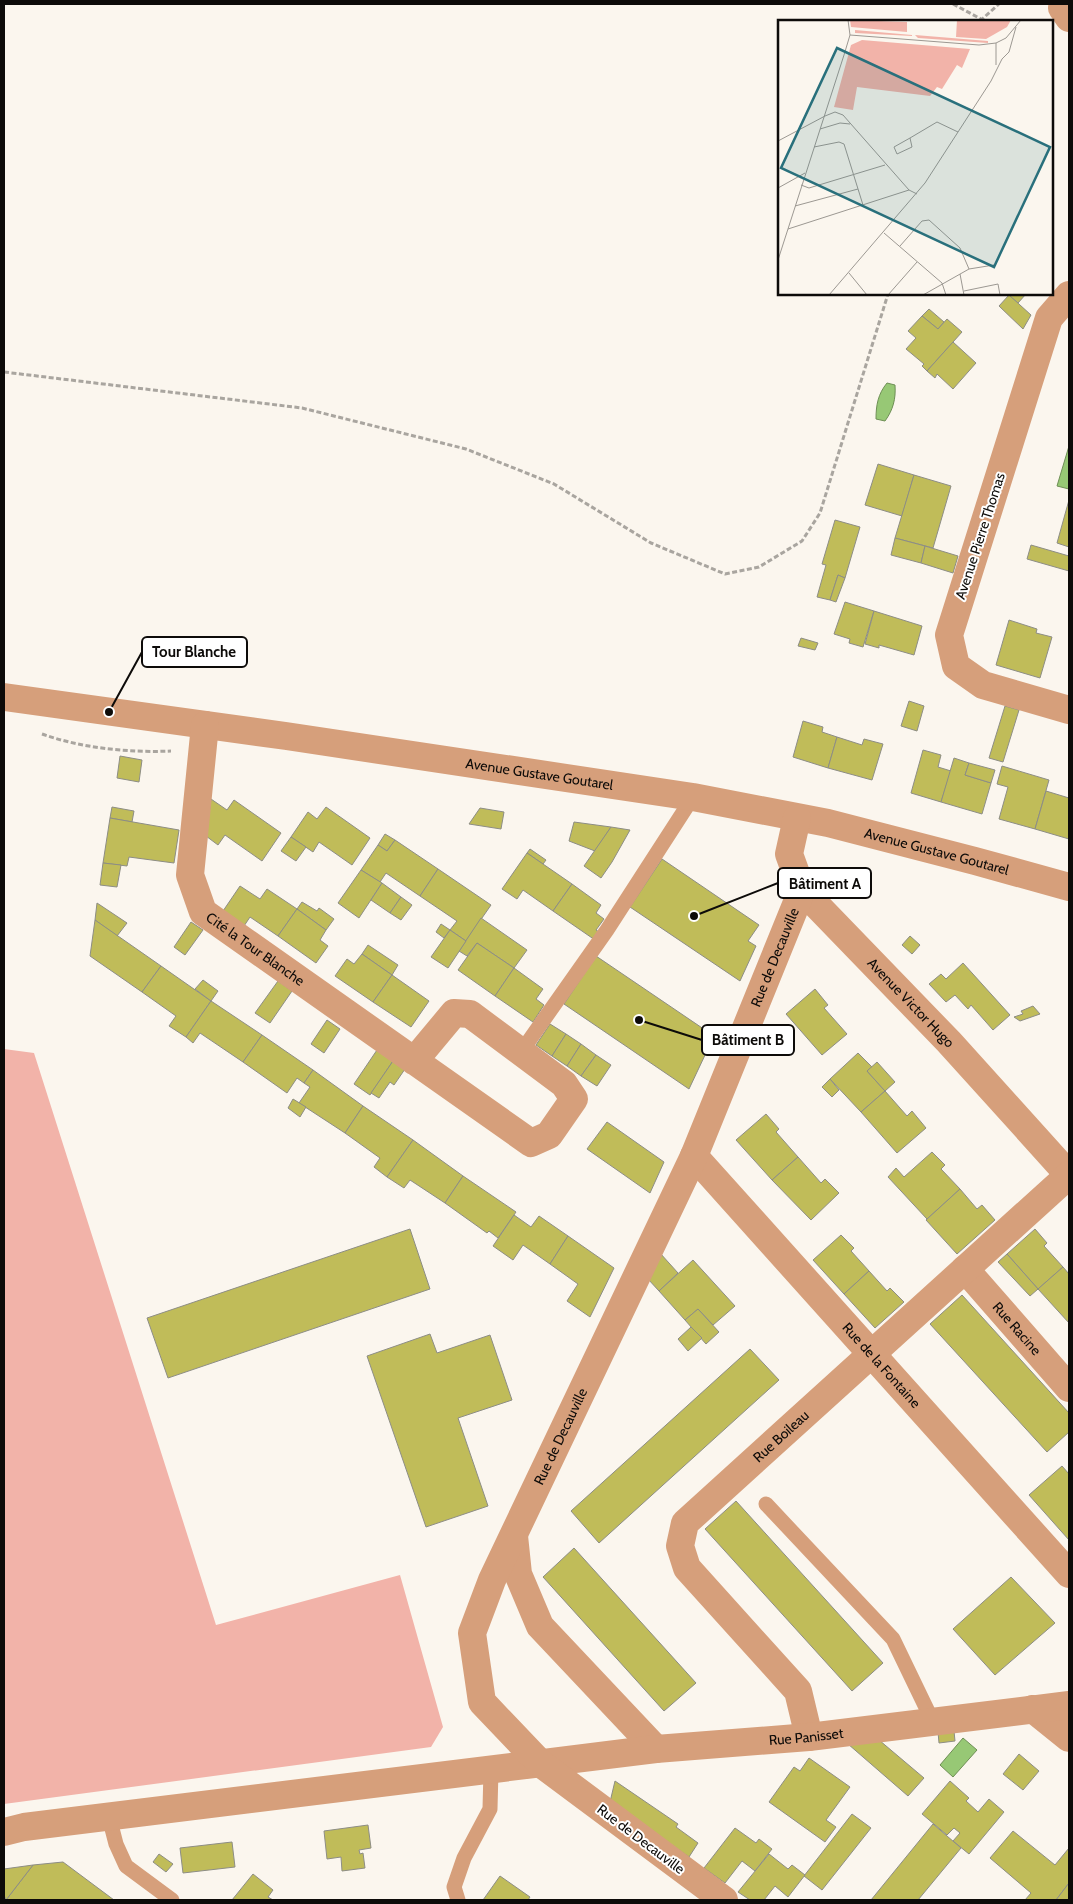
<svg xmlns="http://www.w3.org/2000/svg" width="1073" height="1904" viewBox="0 0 1073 1904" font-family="Cabin,sans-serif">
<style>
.green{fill:#f2b3a9}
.water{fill:#97c875;stroke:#6e8f55}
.building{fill:#c0bc59;stroke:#8d8d85}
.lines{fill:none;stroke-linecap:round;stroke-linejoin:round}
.path{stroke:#a9a59f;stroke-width:3;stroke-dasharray:5 2.5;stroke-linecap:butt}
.lane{stroke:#d69f7b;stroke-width:15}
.street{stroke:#d69f7b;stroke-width:28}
.labels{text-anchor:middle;stroke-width:4;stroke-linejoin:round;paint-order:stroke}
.street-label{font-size:14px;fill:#0d0b09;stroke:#fff}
.inset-road{fill:none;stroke:#9c9892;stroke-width:1}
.view{fill:#29707c;fill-opacity:0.15;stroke:#29707c;stroke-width:2.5}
.inset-edge{fill:none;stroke:#0d0b09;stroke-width:2.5}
.leader{fill:none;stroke:#0d0b09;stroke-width:2}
.callout-dot{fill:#0d0b09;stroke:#fff;stroke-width:2}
.callout{fill:#fff;stroke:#0d0b09;stroke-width:2}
.callout-label{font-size:15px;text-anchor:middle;font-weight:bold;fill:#0d0b09}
</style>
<rect width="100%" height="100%" fill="#fbf6ee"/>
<polygon class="green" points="4,1049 34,1053 216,1625 400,1575 443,1727 431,1747 4,1804"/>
<g class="water">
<path d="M 887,383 L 895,385 C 896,399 893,410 885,421 L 876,419 C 876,405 878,394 887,383 Z"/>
<polygon points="1069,446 1069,489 1057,486"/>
<polygon points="963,1738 977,1750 953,1777 940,1765"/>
</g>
<g class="building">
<polygon points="1007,294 1026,294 1018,303"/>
<polygon points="1009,295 1031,315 1023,329 999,306"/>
<polygon points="929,309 944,322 938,329 922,316"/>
<polygon points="922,316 938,329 947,319 962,332 927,371 922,366 924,364 906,349 916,338 908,331"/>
<polygon points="953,342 976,363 953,389 937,374 935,378 927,371"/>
<polygon points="878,464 914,475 902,516 865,505"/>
<polygon points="914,475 951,486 933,548 895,538"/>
<polygon points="1069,500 1069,547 1057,543"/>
<polygon points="835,520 860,527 845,578 838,575 830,600 817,597 826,565 822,564"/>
<polygon points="895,538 925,546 921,563 891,555"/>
<polygon points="1031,545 1069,556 1069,571 1027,559"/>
<polygon points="925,546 958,556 953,573 921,563"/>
<polygon points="838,575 845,578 836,602 830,600"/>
<polygon points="845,602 874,611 863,647 849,643 850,639 834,634"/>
<polygon points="874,611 922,626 914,655 879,645 879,648 865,644"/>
<polygon points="1009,620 1037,629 1036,633 1052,637 1040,678 996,665"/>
<polygon points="801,638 818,643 815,650 798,646"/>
<polygon points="909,701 924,706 917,731 901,726"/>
<polygon points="1005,706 1019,710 1003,762 989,758"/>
<polygon points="803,721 823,727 822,732 837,737 828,768 793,757"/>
<polygon points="837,737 862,745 864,739 883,744 872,780 828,768"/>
<polygon points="923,750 941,755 938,767 951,771 941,802 911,793"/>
<polygon points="120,756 142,760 139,782 117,778"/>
<polygon points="954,758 969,763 965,775 991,783 982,814 941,802"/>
<polygon points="969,763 995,770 991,783 965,775"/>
<polygon points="1002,766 1049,780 1035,829 999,819 1008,787 997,784"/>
<polygon points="1046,791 1069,798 1069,839 1035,829"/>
<polygon points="211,799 227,810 234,800 281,833 262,861 225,835 218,845 206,836"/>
<polygon points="112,807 134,811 132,822 110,818"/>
<polygon points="326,807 370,838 352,865 319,842 313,852 291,837 308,812 317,819"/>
<polygon points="480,808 504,812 501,829 469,824"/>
<polygon points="110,818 179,830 174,863 129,857 127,866 103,863"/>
<polygon points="574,822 611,827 595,851 569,841"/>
<polygon points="611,827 630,830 612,862 601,878 584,866"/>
<polygon points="385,834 395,840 387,851 378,845"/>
<polygon points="291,837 306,847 296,861 281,851"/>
<polygon points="395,840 438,869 420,896 386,873 380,882 361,870 378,845 387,851"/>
<polygon points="530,849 546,860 543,864 527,853"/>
<polygon points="527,853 572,884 553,911 523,890 517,899 502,889"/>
<polygon points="662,859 759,925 748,941 756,946 740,981 630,907"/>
<polygon points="103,863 121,865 117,887 100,885"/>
<polygon points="438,869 491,905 466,941 450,930 457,921 420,896"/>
<polygon points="361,870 382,883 359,918 338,903"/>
<polygon points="382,883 401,897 390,913 371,900"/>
<polygon points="572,884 601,905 596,913 604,919 596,930 599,932 595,940 553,911"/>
<polygon points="240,886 260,899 267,889 297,909 278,936 250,917 244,926 223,911"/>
<polygon points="401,897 412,905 401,920 390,913"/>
<polygon points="302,902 317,911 319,908 334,919 326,930 297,909"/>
<polygon points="97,903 127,923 117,936 95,920"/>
<polygon points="297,909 326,930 320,940 328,946 316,963 278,936"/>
<polygon points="481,918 527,950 514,968 477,943 467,956 459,951"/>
<polygon points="95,920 161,966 142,992 90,956"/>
<polygon points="191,922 203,930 185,955 174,947"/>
<polygon points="441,924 450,930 444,938 436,932"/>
<polygon points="450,930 466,941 448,968 431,957"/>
<polygon points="910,936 920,945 912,954 902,945"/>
<polygon points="477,943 514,968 495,996 458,970"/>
<polygon points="368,945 398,965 392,975 362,954"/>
<polygon points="362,954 392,975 373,1002 335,976 347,959 354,964"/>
<polygon points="596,956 714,1036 689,1089 564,1004"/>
<polygon points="963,963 1010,1015 993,1030 971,1005 968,1009 955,995 946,1002 929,984 941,974 946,979"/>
<polygon points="161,966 211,1001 186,1037 169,1026 176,1016 142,992"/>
<polygon points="514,968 543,989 536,999 544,1005 533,1022 495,996"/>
<polygon points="392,975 429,1001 411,1027 373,1002"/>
<polygon points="203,980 218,991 211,1001 195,989"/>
<polygon points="278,981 292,991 270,1023 255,1013"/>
<polygon points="815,989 828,1005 824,1008 847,1034 822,1055 786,1014"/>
<polygon points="211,1001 262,1035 243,1062 200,1033 193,1043 186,1037"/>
<polygon points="1033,1006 1040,1014 1020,1021 1014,1017 1023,1014 1021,1011"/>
<polygon points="327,1020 340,1029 324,1053 311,1044"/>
<polygon points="550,1024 566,1034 552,1056 536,1045"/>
<polygon points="566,1034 581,1044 567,1066 552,1056"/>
<polygon points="262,1035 313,1070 304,1083 297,1078 287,1093 243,1062"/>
<polygon points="581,1044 596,1055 581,1076 567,1066"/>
<polygon points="377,1050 393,1061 370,1095 354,1084"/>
<polygon points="858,1053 872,1067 867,1071 885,1091 861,1112 830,1079"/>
<polygon points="596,1055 611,1065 597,1086 581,1076"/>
<polygon points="393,1061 405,1069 394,1085 390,1082 379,1098 371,1093"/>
<polygon points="877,1062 895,1082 885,1091 867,1071"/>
<polygon points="313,1070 363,1106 345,1133 299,1103 310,1087 304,1083"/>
<polygon points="830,1079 839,1090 832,1097 822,1087"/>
<polygon points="885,1091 907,1116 912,1111 926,1128 897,1153 861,1112"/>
<polygon points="293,1099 306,1107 300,1117 288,1108"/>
<polygon points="363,1106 413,1140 387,1177 374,1167 380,1158 345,1133"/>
<polygon points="766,1114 779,1129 776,1132 798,1157 772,1180 736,1140"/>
<polygon points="607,1122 664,1162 650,1193 587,1149"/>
<polygon points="413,1140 463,1176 445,1203 410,1180 404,1188 387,1177"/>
<polygon points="932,1152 945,1165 941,1169 960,1189 927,1219 888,1177 896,1168 904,1177"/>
<polygon points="798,1157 821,1183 825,1179 839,1193 811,1220 772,1180"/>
<polygon points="463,1176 516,1212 498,1238 489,1231 487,1233 445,1203"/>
<polygon points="960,1189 977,1209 982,1205 995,1220 957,1254 926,1220"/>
<polygon points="514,1215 531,1227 539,1216 568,1236 550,1264 523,1245 513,1260 493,1246"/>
<polygon points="410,1229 430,1289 168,1378 147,1318"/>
<polygon points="1035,1229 1047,1243 1044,1246 1063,1267 1038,1289 1007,1254"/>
<polygon points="841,1235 854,1248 851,1251 869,1271 844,1294 813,1260"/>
<polygon points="568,1236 614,1268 590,1317 567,1301 578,1284 550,1264"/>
<polygon points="660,1253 678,1273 659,1291 648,1279"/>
<polygon points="1007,1254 1038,1289 1030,1296 998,1262"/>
<polygon points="693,1260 735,1306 713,1325 698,1309 685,1320 659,1291"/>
<polygon points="1063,1267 1069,1274 1069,1323 1038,1289"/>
<polygon points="869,1271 887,1291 890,1288 904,1302 875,1328 844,1294"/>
<polygon points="962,1295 1069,1413 1069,1432 1047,1452 930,1324"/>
<polygon points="698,1309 719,1332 706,1344 685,1320"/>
<polygon points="691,1327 702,1338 688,1351 678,1339"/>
<polygon points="430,1334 437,1353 490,1335 512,1400 458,1418 488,1506 426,1527 367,1356"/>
<polygon points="750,1349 779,1380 599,1543 571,1511"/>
<polygon points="1062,1466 1069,1474 1069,1540 1029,1495"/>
<polygon points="736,1501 883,1663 852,1691 705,1529"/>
<polygon points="574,1548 696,1683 664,1711 543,1577"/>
<polygon points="1011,1577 1055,1623 995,1675 953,1629"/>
<polygon points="954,1731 955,1741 939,1743 938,1732"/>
<polygon points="879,1740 924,1778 908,1796 848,1744"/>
<polygon points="1019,1754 1039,1771 1023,1790 1003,1774"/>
<polygon points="809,1758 850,1787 826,1820 836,1827 825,1842 769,1802 794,1767 800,1771"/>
<polygon points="615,1781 678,1824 676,1827 698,1843 689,1857 610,1802"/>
<polygon points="950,1781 969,1798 966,1801 978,1812 989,1799 1004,1812 969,1854 953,1841 960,1833 954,1828 947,1835 922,1814"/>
<polygon points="852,1814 871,1828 822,1890 804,1876"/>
<polygon points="933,1824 961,1848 918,1900 871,1900"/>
<polygon points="368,1825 371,1848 359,1850 360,1854 363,1853 365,1868 342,1871 341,1857 327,1859 324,1831"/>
<polygon points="735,1828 756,1843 759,1839 772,1849 755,1871 742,1861 725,1883 704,1868"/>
<polygon points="1013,1831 1055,1865 1069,1848 1069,1883 1056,1900 1025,1900 1031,1893 990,1858"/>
<polygon points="232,1842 235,1867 183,1873 180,1848"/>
<polygon points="159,1854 173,1864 166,1872 153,1862"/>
<polygon points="769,1854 788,1869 792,1865 805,1875 788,1897 775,1886 764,1900 750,1900 738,1892"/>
<polygon points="63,1862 114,1900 6,1900 33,1865"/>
<polygon points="33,1865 6,1900 4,1895 4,1869"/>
<polygon points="253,1874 273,1890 268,1897 273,1900 232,1900"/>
<polygon points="500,1876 530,1897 528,1900 483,1900"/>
<polygon points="1069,1883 1069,1900 1056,1900"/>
</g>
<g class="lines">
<g class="path">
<polyline points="953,4 981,19"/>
<polyline points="980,21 999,4"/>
<polyline points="4,372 302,408 466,449 554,484 651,543 725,574 759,567 802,541 820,513 888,294"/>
<path d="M 42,734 C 81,748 130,753 171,751"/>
</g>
<g class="lane">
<polyline points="521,1052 607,930 693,797"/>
<polyline points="766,1504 893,1639 933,1722"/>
<polyline points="109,1817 116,1844 126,1866 172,1900"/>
<polyline points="458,1900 454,1887 464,1858 490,1809 491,1770"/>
</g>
<g class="street">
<polyline points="1062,8 1069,18"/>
<polyline points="1069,295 1049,318 949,635 956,666 983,685 1069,710"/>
<path id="s1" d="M 4,697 L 286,736 L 693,797 L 828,823 L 975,861 L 1069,887"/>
<path id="s2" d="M 205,725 L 190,875 L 203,912 L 531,1143 L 549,1135 L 574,1099 L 564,1084 L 470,1014 L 454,1013 L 414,1061"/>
<path id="s3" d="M 797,818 L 789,854 L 802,890 L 949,1042 L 1069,1175"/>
<path id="s4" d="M 694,1156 L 1069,1574"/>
<path id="s5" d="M 965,1269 L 1069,1388"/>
<polyline points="514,1536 518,1574 540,1626 656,1749"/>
<polyline points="1033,1709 1069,1738"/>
<path id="s6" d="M 809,1737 L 798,1691 L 687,1568 L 680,1546 L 685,1523 L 1069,1175"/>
<path id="s7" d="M 4,1832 L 24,1827 L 656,1749 L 809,1737 L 1069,1705"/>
<path id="s8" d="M 724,1900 L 540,1763 L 482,1702 L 472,1633 L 492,1580 L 694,1156 L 802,890"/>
</g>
</g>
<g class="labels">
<g class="street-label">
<text transform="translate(980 536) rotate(-72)" y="5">Avenue Pierre Thomas</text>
<text dy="5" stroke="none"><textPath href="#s1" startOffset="541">Avenue Gustave Goutarel</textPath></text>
<text dy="5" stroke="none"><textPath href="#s1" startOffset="946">Avenue Gustave Goutarel</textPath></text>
<text dy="5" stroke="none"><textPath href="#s2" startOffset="254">Cité la Tour Blanche</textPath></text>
<text dy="5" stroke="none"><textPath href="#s8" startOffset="1124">Rue de Decauville</textPath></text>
<text dy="5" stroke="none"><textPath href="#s3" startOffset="232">Avenue Victor Hugo</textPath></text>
<text dy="5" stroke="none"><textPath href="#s5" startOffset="79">Rue Racine</textPath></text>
<text dy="5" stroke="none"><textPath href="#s4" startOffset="281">Rue de la Fontaine</textPath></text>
<text dy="5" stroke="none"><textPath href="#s6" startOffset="389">Rue Boileau</textPath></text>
<text dy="5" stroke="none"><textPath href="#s8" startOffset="599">Rue de Decauville</textPath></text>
<text dy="5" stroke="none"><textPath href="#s7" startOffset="808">Rue Panisset</textPath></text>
<text transform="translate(641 1839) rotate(37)" y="5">Rue de Decauville</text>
</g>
</g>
<g transform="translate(778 20)">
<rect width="275" height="275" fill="#fbf6ee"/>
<path d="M 72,0 L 129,2 L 129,12 L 73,7 ZM 179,0 L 233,0 L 229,7 L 208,19 L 178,17 ZM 77,10 L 134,15 L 134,16 L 77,13 ZM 137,15 L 210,21 L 210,23 L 140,18 ZM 84,20 L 192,29 L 184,48 L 179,45 L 164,69 L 159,67 L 152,76 L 79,67 L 75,90 L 56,87 L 73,25 Z" fill="#f2b3a9"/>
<path class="inset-road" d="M 72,15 L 201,25 L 218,23M 218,45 L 218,23 L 228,18 L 243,0M 42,109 L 62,103 L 72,104M 132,118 L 134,127 L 119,134 L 116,127 L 132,118 L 159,102 L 180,112M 0,121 L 47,96 L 57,92 L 65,95 L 131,170M 36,127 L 61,122 L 66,124 L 85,185M 23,165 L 31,168 L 107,145M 0,168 L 27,153M 17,186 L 80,169M 10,209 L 131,170 L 139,174M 106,213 L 164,263 L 168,275M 122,226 L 144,201 L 151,200 L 182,228 L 191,249M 0,240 L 66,35 L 72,15 L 70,0M 71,253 L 89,275M 182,254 L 186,275M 186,271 L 220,264 L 222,275M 51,275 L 147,163 L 213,61 L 224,39 L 231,32 L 238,7M 110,275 L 139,242M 145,275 L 191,249 L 216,245"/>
<path class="view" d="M 59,28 L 272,127 L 216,247 L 3,148 Z"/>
<rect width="275" height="275" class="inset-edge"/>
</g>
<path class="leader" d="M109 712L142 652M694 916L778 883M639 1020L702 1040"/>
<g class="callout-dot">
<circle cx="109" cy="712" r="5"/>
<circle cx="694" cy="916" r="5"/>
<circle cx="639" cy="1020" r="5"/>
</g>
<g class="callout">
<rect x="142" y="637" width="105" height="30" rx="5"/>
<rect x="778" y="868" width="93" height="30" rx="5"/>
<rect x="702" y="1025" width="92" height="30" rx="5"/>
</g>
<g class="callout-label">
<text x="194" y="657">Tour Blanche</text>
<text x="825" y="889">Bâtiment A</text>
<text x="748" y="1045">Bâtiment B</text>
</g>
<rect width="1073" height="1904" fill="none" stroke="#0d0b09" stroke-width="10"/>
</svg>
